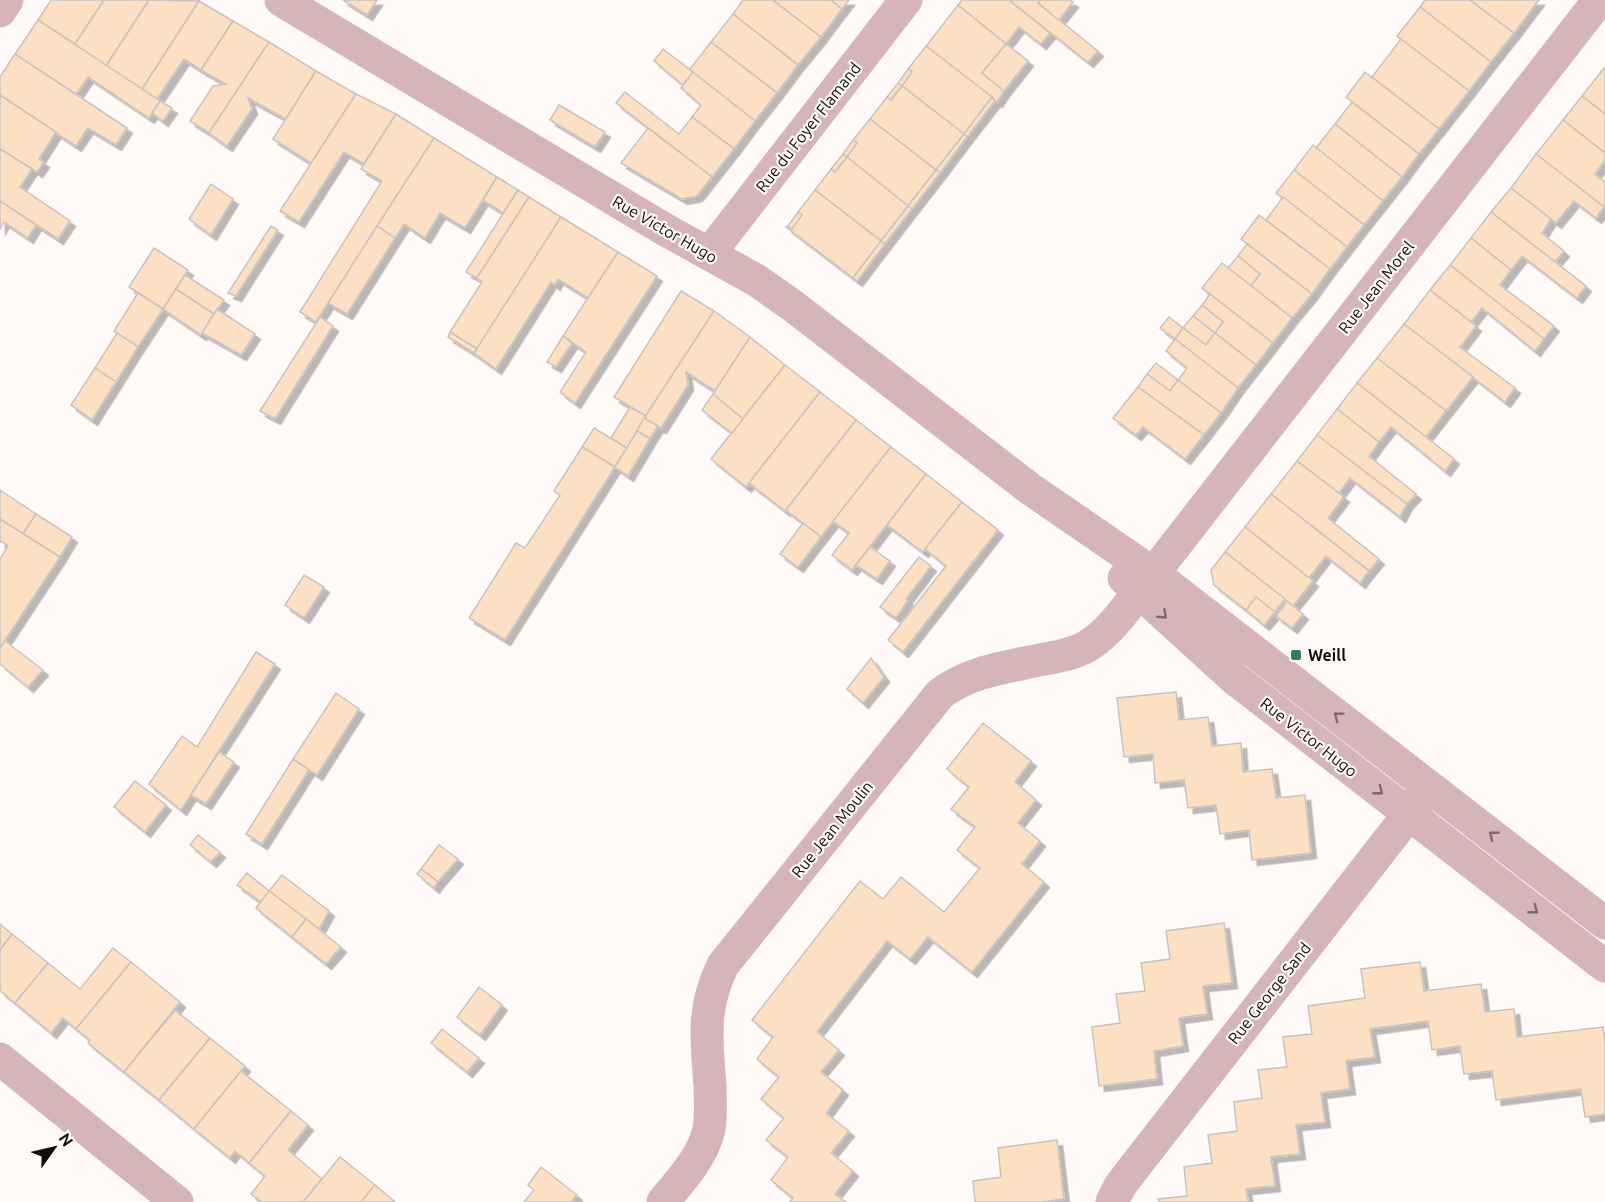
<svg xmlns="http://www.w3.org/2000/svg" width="1605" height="1202" viewBox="0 0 1605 1202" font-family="Ubuntu,sans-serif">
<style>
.building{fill:#fde0c3;stroke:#c9c3be;stroke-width:1.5;filter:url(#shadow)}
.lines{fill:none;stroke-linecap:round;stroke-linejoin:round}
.minor{stroke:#d6b5b8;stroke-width:33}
.oneway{stroke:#7d696b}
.poi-dot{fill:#3a7c6c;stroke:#fff9f8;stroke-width:2}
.labels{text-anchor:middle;stroke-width:4.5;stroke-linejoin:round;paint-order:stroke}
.street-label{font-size:16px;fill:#100d0c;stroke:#fff9f8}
.poi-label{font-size:16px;font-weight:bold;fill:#100d0c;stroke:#fff9f8;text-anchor:start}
</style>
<defs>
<filter id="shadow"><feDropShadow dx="5.5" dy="5.5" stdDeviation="0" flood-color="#0004"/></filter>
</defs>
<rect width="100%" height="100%" fill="#fff9f8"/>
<g class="building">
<polygon points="51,0 104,0 75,44 38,20"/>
<polygon points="104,0 149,0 106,66 75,44"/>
<polygon points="149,0 199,1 142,89 106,66"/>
<polygon points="343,0 377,0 367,15"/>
<polygon points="743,0 773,0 821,37 798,65 733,14"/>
<polygon points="773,0 831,0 842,9 821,37"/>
<polygon points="831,0 849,0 842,9"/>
<polygon points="962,0 1009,0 1050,33 1041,44 1019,27 1006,44 958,5"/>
<polygon points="1009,0 1040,0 1038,3 1098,51 1088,62"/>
<polygon points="1040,0 1070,0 1073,2 1059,20 1038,3"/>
<polygon points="1425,0 1470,0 1514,33 1491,62 1420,7"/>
<polygon points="1470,0 1539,0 1514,33"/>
<polygon points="199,1 233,21 201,70 184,59 157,99 142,89"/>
<polygon points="958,5 1006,44 982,73 1004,91 997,102 926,46"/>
<polygon points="1420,7 1491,62 1469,91 1397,36"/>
<polygon points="733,14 798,65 777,93 711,42"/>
<polygon points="38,20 160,101 149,118 88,77 76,95 15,54"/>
<polygon points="233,21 269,42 209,133 190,121 213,86 226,84 201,70"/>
<polygon points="1401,39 1469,91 1439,129 1372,77"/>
<polygon points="269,42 316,71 286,119 248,98 252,109 227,146 209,133"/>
<polygon points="711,42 777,93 755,121 689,70"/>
<polygon points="1006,44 1028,61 1004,91 982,73"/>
<polygon points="926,46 992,97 964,134 902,86 912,72 908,69"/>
<polygon points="663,49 693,72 683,85 654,61"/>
<polygon points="15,54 127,128 116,145 88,128 76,146 0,95 0,77"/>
<polygon points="1604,68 1605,69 1605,114 1582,96"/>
<polygon points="908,69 912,72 902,86 898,83"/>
<polygon points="316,71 356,94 311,163 273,139"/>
<polygon points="693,72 755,121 734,149 692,117 701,105 681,88"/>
<polygon points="1365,72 1439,129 1419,154 1346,97"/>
<polygon points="898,83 902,86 891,100 887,97"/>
<polygon points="902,86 964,134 936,170 870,119 887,97 891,100"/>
<polygon points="625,92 679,134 692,117 734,149 712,177 616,103"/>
<polygon points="356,94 396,114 364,164 344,152 299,222 280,211"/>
<polygon points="0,95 56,132 39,159 44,162 37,172 0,149"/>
<polygon points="1582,96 1605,114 1605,153 1563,120"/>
<polygon points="992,97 995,101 967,137 964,134"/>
<polygon points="160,101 172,108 163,121 152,113"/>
<polygon points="1352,102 1419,154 1402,177 1335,124"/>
<polygon points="559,105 605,132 595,147 550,120"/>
<polygon points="396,114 434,138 316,322 300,312 382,181 361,169"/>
<polygon points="870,119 936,170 908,206 847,157 857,143 853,140"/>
<polygon points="1563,120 1605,153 1605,160 1595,174 1605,182 1605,208 1536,154"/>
<polygon points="1335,124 1402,177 1383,201 1316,148"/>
<polygon points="648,128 712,177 697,196 682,199 621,163"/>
<polygon points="964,134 967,137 940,173 936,170"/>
<polygon points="434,138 497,177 465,228 440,213 425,238 404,224 395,238 377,226"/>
<polygon points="853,140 857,143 847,157 843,154"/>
<polygon points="1313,145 1383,201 1364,225 1294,170"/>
<polygon points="0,149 32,169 20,187 70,221 58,239 0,201"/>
<polygon points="843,154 847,157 835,172 831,169"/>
<polygon points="1536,154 1604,207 1596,218 1574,201 1556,223 1511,188"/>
<polygon points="847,157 908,206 881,241 815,190 831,169 835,172"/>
<polygon points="936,170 940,173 912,209 908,206"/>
<polygon points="1294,170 1364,225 1347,247 1276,193"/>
<polygon points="497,177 518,190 503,213 483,200"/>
<polygon points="211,184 233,199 211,235 189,219"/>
<polygon points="1511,188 1551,219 1542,233 1564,251 1555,262 1491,212"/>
<polygon points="518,190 529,197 477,278 466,272"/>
<polygon points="815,190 881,241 853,278 786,227 788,226 792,229 802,215 798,212"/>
<polygon points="529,197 561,217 477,349 450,332 482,282 477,278"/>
<polygon points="1283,197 1347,247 1330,269 1266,220"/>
<polygon points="0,201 36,225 28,238 4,222 0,229"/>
<polygon points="908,206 912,209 885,244 881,241"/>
<polygon points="798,212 802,215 792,229 788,226"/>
<polygon points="1491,212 1586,286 1577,298 1522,256 1511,270 1471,238"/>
<polygon points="1259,215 1330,269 1312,294 1241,239"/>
<polygon points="561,217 618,252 588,298 558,279 555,285 551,282 496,369 474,353"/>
<polygon points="271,226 278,230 236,296 228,293"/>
<polygon points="377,226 395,238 347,314 328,303"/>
<polygon points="1471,238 1511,270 1500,285 1554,326 1544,339 1450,265"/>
<polygon points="881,241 885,244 857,281 853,278"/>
<polygon points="1247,244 1312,294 1292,318 1251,286 1260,274 1238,256"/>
<polygon points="154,248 188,270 163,309 129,287"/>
<polygon points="618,252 657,276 575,403 560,392 586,352 563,336"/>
<polygon points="1238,256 1260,274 1251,286 1228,268"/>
<polygon points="1222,263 1292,318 1273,343 1202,288"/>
<polygon points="1450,265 1544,339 1535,351 1482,308 1471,322 1430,290"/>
<polygon points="185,275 224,300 214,314 176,289"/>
<polygon points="176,289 214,314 201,335 163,309"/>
<polygon points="1430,290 1476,326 1460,347 1515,388 1505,402 1404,324"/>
<polygon points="681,291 714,311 646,416 614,397"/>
<polygon points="138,293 163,309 138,347 114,331"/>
<polygon points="1210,294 1273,343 1256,365 1215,333 1223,322 1202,305"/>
<polygon points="1202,305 1223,322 1215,333 1193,316"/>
<polygon points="217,309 255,334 241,355 202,333"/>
<polygon points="714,311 750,337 715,391 686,372 688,385 661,428 644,418"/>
<polygon points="1193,316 1215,333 1206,345 1183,328"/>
<polygon points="320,317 333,326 275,419 260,411"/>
<polygon points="1169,317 1183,328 1175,339 1160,328"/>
<polygon points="1404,324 1473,377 1446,411 1377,358"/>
<polygon points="1183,328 1206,345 1215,333 1256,365 1238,388 1175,339"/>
<polygon points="450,332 477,349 474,353 448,337"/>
<polygon points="117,333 138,347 116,382 95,368"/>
<polygon points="563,336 572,343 556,367 547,362"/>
<polygon points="750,337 785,365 743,419 713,394"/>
<polygon points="1175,339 1238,388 1221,413 1178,380 1187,368 1166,351"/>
<polygon points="1377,358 1446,411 1426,437 1357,383"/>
<polygon points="1156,363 1178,380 1170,391 1147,374"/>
<polygon points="785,365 820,392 746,487 711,459"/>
<polygon points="95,368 116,382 92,420 71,405"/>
<polygon points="1147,374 1170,391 1178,380 1221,413 1204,435 1138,387"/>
<polygon points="1357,383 1454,459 1445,471 1391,427 1379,442 1337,409"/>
<polygon points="1138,387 1204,435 1185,459 1143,427 1136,435 1113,418"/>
<polygon points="820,392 856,420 785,511 749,483"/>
<polygon points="713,394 743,419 732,433 702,410"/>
<polygon points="630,407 646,416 627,448 611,438"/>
<polygon points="1337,409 1379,442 1369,456 1416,494 1407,504 1317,435"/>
<polygon points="644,418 658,426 650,439 637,431"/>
<polygon points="856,420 891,447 821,537 786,510"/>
<polygon points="594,428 627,448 615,467 582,447"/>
<polygon points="637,431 650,439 628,476 615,467"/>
<polygon points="1317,435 1407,504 1400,517 1350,478 1339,493 1297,461"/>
<polygon points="582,447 615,467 505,640 469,618 516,543 525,548 560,495 554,491"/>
<polygon points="891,447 926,474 852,570 832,555 849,533 833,521"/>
<polygon points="1297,461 1344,497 1328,518 1379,559 1369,571 1271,494"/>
<polygon points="926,474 962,502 923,552 887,525"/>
<polygon points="0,490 36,514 23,534 0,519"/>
<polygon points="1271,494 1369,571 1360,583 1326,556 1309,578 1245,527"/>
<polygon points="962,502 998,530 903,652 888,640 946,566 925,549"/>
<polygon points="36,514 72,537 60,557 23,534"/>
<polygon points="0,519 60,557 0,648 0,559 8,546 1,541 0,543"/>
<polygon points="803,523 821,537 798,567 780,554"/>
<polygon points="1245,527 1313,581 1293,606 1225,552"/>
<polygon points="870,547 890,561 877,579 856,565"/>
<polygon points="1225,552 1285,599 1275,612 1256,597 1246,610 1214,585 1211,570"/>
<polygon points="919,557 931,566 906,599 908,600 896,618 880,607"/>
<polygon points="304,575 324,587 304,618 285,605"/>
<polygon points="1256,597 1275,612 1264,625 1246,610"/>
<polygon points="1287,601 1303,614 1292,628 1276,616"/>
<polygon points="5,641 43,670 28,687 0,664 0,648"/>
<polygon points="256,652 275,664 181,810 149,784 182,736 197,747"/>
<polygon points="871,658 884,677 863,703 847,689"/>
<polygon points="1176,692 1179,720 1208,717 1212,746 1241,743 1243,772 1272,769 1276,798 1305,795 1311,853 1252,860 1249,830 1220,834 1216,805 1188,808 1184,780 1155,783 1153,754 1124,757 1117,698"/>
<polygon points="336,693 359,709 317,775 293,759"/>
<polygon points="983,723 1031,761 1015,782 1036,800 1018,823 1040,841 1022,864 1044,882 972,972 928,937 910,959 887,941 817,1032 839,1050 821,1072 843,1090 826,1113 849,1131 831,1153 853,1171 835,1194 846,1202 790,1202 793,1198 771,1180 788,1157 766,1140 784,1118 761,1099 779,1077 757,1059 773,1037 752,1020 860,881 883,899 901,877 944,912 980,868 957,850 975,827 951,809 969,787 947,769"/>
<polygon points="219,752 234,762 206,804 191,795"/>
<polygon points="293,759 309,770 262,844 246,834"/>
<polygon points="135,781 166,805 145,832 114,807"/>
<polygon points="198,835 220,852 211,862 190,845"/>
<polygon points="439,845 458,859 438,882 421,869"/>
<polygon points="421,869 438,882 434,888 417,874"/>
<polygon points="247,873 269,891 261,902 237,885"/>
<polygon points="282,875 329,911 319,929 269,891"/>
<polygon points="269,891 306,919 292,937 256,908"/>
<polygon points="306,919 341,947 326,964 292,937"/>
<polygon points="1224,923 1232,983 1203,986 1207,1014 1179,1018 1183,1046 1154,1051 1157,1079 1099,1086 1092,1027 1120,1023 1116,994 1145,991 1141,963 1170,959 1166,931"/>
<polygon points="0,924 12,934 0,950"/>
<polygon points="12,934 48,963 15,1003 0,991 0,950"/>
<polygon points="113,948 131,962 76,1029 63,1018 51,1033 15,1003 48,963 80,989"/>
<polygon points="131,962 180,1002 124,1072 88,1043 90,1040 76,1029"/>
<polygon points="1420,962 1424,991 1481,984 1485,1012 1514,1009 1517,1037 1603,1027 1605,1044 1605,1114 1585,1117 1581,1089 1496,1100 1492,1071 1464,1074 1460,1046 1432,1050 1428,1021 1370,1029 1375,1057 1346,1061 1350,1089 1321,1093 1325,1122 1296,1125 1300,1154 1271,1157 1275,1186 1246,1189 1248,1202 1159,1202 1158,1199 1187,1196 1184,1167 1212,1163 1208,1135 1237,1131 1234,1102 1262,1098 1258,1070 1287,1067 1283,1037 1312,1034 1308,1006 1365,998 1361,969"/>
<polygon points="479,987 502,1005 480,1035 457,1017"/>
<polygon points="175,1010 210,1038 159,1100 124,1072"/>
<polygon points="442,1029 479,1058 467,1072 431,1043"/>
<polygon points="210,1038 245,1066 194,1129 159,1100"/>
<polygon points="241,1071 291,1111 249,1163 235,1151 230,1158 194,1129"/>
<polygon points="291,1111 308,1125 288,1150 322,1179 303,1202 261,1202 251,1194 265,1176 249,1163"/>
<polygon points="1057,1140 1064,1199 1042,1202 975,1202 973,1181 1001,1177 998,1148"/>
<polygon points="340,1157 375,1185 361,1202 303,1202"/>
<polygon points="541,1167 577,1195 571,1202 524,1202 534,1190 528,1185"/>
<polygon points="375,1185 395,1202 361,1202"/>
</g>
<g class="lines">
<g class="minor">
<polyline points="281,0 664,229 756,280 793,306 1029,488 1154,574 1605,923"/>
<polyline points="0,11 7,0"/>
<polyline points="709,254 906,0"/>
<polyline points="1124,578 1235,679 1605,966"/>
<polyline points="0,1059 177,1202"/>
<path d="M 663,1202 C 680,1181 701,1159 708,1133 C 712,1119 710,1101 710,1087 C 707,1040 701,1010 723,965 L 940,694 C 970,671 1008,667 1044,659 C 1057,657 1072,654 1084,648 C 1107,636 1123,612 1139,592 L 1599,0"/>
<polyline points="1112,1202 1120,1186 1136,1165 1423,796"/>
</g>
</g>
<defs><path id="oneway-chevron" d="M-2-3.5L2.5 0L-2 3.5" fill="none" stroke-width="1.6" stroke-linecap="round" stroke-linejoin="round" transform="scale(1.5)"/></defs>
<g class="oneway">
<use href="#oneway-chevron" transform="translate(1163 615) rotate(43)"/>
<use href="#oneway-chevron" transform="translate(1338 716) rotate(-143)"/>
<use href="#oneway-chevron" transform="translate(1379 791) rotate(38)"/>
<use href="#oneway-chevron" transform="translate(1493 835) rotate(-142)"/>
<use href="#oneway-chevron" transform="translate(1534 910) rotate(38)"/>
</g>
<rect class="poi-dot" x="1290" y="649" width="12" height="12" rx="3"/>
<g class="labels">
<g class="street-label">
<text transform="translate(808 127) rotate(-52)" y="6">Rue du Foyer Flamand</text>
<text transform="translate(665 229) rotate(30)" y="6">Rue Victor Hugo</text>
<text transform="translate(1376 287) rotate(-52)" y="6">Rue Jean Morel</text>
<text transform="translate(1309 737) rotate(38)" y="6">Rue Victor Hugo</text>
<text transform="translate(832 829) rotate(-51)" y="6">Rue Jean Moulin</text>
<text transform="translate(1269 993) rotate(-52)" y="6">Rue George Sand</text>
</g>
<g class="poi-label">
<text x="1308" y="661">Weill</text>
</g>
</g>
<g transform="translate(54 1148) rotate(56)" stroke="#fff9f8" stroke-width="4.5" paint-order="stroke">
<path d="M0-4.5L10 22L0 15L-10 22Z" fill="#100d0c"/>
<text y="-9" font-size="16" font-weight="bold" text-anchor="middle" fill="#100d0c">N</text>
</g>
</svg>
